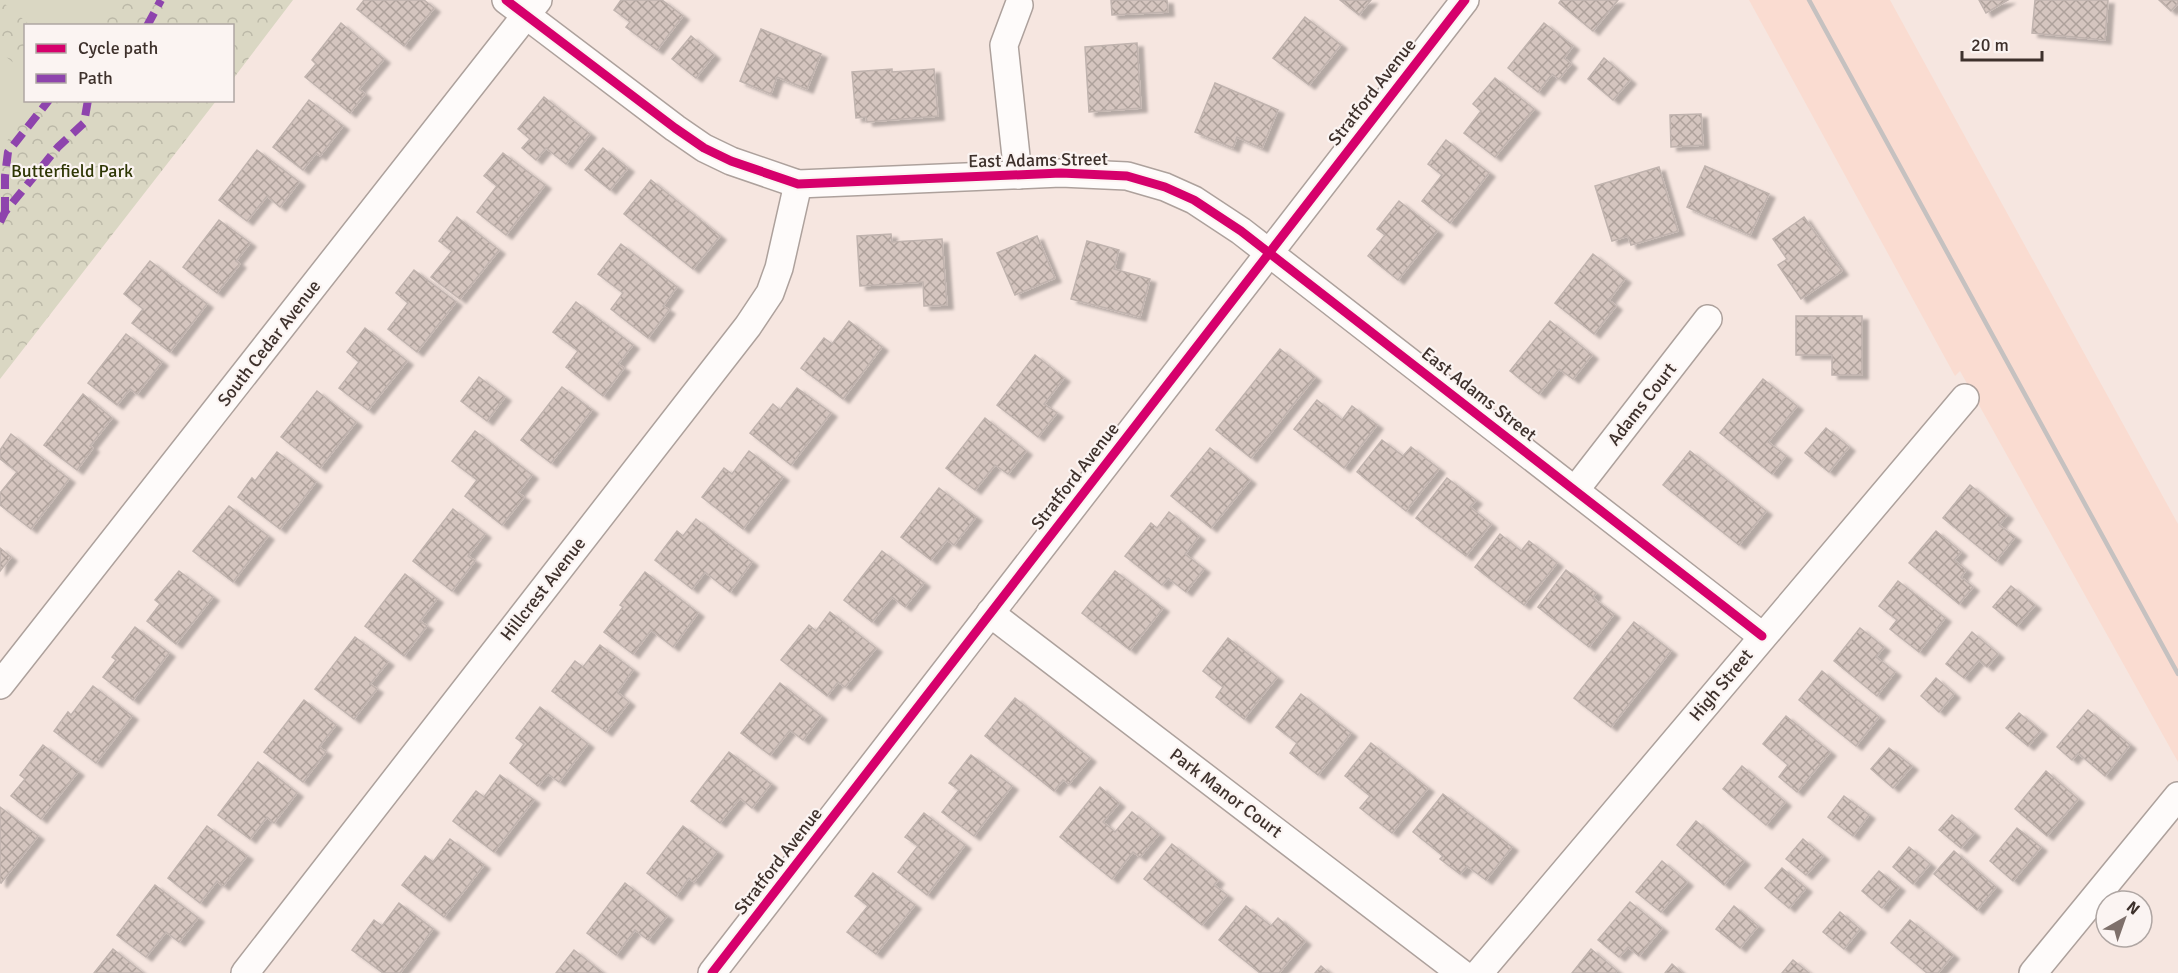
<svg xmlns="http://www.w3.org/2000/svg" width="2178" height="973" viewBox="0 0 2178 973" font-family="Signika,sans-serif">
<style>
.built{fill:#fadcd1}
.park{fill:url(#park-crowns)}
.pitch{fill:#dad7c3}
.building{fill:url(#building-cross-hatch);stroke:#c0b3ae;stroke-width:1.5;filter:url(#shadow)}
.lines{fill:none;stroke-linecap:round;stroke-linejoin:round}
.minor-casing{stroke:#ada19c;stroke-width:30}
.minor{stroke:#fefbfa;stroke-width:27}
.rail{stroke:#c5c1c0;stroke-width:4.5}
.quiet{stroke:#8e44ad;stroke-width:8;stroke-dasharray:15 8;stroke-linecap:butt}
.cycleway-casing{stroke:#fbf4f2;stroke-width:13}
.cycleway{stroke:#d6006c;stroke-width:9}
.labels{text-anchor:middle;stroke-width:4.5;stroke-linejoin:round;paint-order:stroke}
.street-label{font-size:18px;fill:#3e312c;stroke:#fbf4f2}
.park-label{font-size:18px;fill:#2f3705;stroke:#fbf4f2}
</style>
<defs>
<pattern id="park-crowns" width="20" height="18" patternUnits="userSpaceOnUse" patternTransform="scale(1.5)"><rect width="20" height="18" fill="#dad7c3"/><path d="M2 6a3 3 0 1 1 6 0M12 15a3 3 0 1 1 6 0" fill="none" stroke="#bcb9a8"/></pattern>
<pattern id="building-cross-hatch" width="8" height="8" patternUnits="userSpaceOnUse" patternTransform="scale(1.5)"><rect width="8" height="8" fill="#d5c5bf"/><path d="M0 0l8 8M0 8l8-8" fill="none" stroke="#aea19b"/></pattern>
<filter id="shadow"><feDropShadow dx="6" dy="4" stdDeviation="1.5" flood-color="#0004"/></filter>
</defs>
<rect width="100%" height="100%" fill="#f6e6e0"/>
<polygon class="built" points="1749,0 1890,0 2178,524 2178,762 1960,371 1955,376"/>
<polygon class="park" points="0,0 293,0 233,79 232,26 26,26 26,100 216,101 0,379"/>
<g class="pitch">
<polygon points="0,0 117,0 97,26 30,25"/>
<polygon points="0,52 25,72 26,100 34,101 35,104 0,150"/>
</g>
<g class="building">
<polygon points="364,0 424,0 434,8 404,46 357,9"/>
<polygon points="621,0 662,0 683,16 657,50 626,27 630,22 614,10"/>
<polygon points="1111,0 1167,0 1168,12 1112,15"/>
<polygon points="1340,0 1371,0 1359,15"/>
<polygon points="1561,0 1618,0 1593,31 1559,3"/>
<polygon points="1979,0 2008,0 1986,13"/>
<polygon points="2035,0 2108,0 2105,40 2032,33"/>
<polygon points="2159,0 2178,0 2178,3 2171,11"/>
<polygon points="1305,17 1341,45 1309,85 1273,58"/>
<polygon points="341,23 384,59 359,89 365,94 350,113 305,77 316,64 312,60"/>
<polygon points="1544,23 1573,46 1564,58 1571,64 1559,79 1552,74 1538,92 1508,68"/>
<polygon points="761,29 821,54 807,89 777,77 771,94 740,81"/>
<polygon points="691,36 714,55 696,78 672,59"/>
<polygon points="1137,43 1141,108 1089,112 1085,47"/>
<polygon points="1604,58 1630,80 1613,100 1588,79"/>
<polygon points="892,69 892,72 934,69 938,116 867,122 866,117 856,118 852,72"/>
<polygon points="1495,78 1534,109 1495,157 1464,133 1481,111 1473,104"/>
<polygon points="1215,83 1278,110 1262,148 1237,137 1233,148 1195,132"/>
<polygon points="544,97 590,134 566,164 546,148 536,160 522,148 530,139 518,129"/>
<polygon points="309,100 343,126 320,156 316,153 303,170 273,147"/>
<polygon points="1701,114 1703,145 1671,147 1670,115"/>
<polygon points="1446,140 1489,173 1450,223 1422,201 1442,175 1428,164"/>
<polygon points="603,148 628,168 610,190 585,170"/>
<polygon points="257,150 299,182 280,207 267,196 247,221 219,200"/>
<polygon points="503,153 545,185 506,235 477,212 497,186 484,176"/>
<polygon points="1705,166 1769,194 1750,235 1687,207"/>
<polygon points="1659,167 1678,231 1631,245 1628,236 1612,241 1595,186"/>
<polygon points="651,180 720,236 693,269 624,214"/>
<polygon points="1399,201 1437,231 1398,280 1368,256 1385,235 1377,229"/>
<polygon points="457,217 499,250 460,299 431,277 452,251 439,241"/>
<polygon points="1804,217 1842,271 1801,299 1778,265 1787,259 1773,239"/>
<polygon points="219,220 250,243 236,261 240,264 217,293 183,267"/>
<polygon points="891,234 892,242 942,239 947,305 924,306 923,282 860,286 857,236"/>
<polygon points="1037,236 1055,278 1015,295 997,253"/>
<polygon points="1087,241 1119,250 1114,269 1150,279 1140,317 1071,299"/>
<polygon points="621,244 677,287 663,306 669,310 648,338 611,309 623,293 598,274"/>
<polygon points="1593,254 1625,279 1609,300 1616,306 1594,334 1555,303"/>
<polygon points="150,261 207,304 170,352 132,323 143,309 124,294"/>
<polygon points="414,270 456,302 417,352 388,329 408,303 396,293"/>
<polygon points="576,302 633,345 618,364 624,368 603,396 566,367 578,351 553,332"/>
<polygon points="1796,316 1862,316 1862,375 1832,375 1832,355 1796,355"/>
<polygon points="849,321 882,347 843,399 801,368 824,338 832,344"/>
<polygon points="1550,321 1592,355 1573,379 1559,369 1539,394 1510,371"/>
<polygon points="365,328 407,361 368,410 339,388 359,362 347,352"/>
<polygon points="126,334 162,362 137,394 130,389 117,405 88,383"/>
<polygon points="1280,349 1315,377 1251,458 1216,430"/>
<polygon points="1035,355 1064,378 1044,404 1057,413 1038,437 997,405"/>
<polygon points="479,377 505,397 487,421 461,401"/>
<polygon points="1763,379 1797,406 1768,442 1786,456 1772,474 1720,433"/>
<polygon points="562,387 592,410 551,463 521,440"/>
<polygon points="797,388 831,413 791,465 750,433 773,404 780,410"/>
<polygon points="317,391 356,422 320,468 281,437"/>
<polygon points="83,394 112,418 90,446 93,448 77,470 44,445"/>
<polygon points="1317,400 1342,420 1352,406 1377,425 1344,468 1294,429"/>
<polygon points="985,418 1026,451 1008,474 995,465 975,490 946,468"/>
<polygon points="1826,428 1849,447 1829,472 1805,453"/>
<polygon points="475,431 532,475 518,493 524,497 502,525 465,496 477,480 452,461"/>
<polygon points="11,434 69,479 31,529 0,505 0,493 17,472 0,459 0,450"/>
<polygon points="1382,440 1403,456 1411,447 1439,469 1406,511 1357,472"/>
<polygon points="1210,448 1250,480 1211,528 1171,496"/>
<polygon points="749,451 783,477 743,529 702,497 724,468 732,474"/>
<polygon points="1690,451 1766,511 1739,545 1663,485"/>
<polygon points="277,452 316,482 280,529 238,497 252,478 255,481"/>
<polygon points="1447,478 1476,500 1470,507 1491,524 1466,556 1416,518"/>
<polygon points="1970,485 2007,515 1999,525 2015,537 1996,561 1943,518"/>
<polygon points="939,488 976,517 954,545 947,540 931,560 901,537"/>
<polygon points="229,506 268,536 233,582 193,551"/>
<polygon points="453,509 485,534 468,556 475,561 452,591 413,561"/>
<polygon points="1169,512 1199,536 1185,554 1204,569 1186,592 1168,578 1162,585 1125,556 1151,523 1157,528"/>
<polygon points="696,519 752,562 730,592 705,572 692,589 655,560 677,531 683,536"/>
<polygon points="1936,531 1961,552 1954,560 1966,570 1961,577 1973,587 1959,604 1909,563"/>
<polygon points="1500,534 1521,551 1529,541 1557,563 1524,605 1475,567"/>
<polygon points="0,548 11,557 0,571"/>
<polygon points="882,551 924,583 905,607 892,597 872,622 844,600"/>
<polygon points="1566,570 1596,593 1593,598 1614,614 1589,647 1538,607"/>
<polygon points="179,571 213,597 176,644 147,621 160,604 155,600"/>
<polygon points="1115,571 1163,608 1130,650 1082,613"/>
<polygon points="645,572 698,613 673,647 651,630 633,654 604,632 623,607 620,605"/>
<polygon points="405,574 437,599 420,621 427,626 404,656 365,626"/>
<polygon points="1898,581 1945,618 1919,652 1890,629 1897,620 1879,606"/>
<polygon points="2011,586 2035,605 2017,626 1993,607"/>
<polygon points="830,612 876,648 845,687 838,682 827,696 781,660 809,625 816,631"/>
<polygon points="1634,622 1671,651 1611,727 1574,698"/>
<polygon points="135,627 169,653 133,700 103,677 116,660 112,657"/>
<polygon points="1860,628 1884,647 1876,657 1895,672 1877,696 1834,661"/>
<polygon points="1972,632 1998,654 1987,667 1979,660 1964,678 1946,664"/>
<polygon points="355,637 388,662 370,684 377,689 354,719 315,689"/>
<polygon points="1228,638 1277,677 1244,719 1216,697 1223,687 1203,671"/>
<polygon points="600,645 633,670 617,692 629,702 606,732 552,691 575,661 583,667"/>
<polygon points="1822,671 1879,717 1856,746 1799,700"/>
<polygon points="1936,678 1954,694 1939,712 1921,696"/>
<polygon points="780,683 821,716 803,740 790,730 770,755 741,733"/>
<polygon points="93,686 132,716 96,763 54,731 68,712 71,715"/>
<polygon points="1301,694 1351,733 1318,775 1290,753 1297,743 1276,727"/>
<polygon points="1015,698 1090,758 1069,784 1063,780 1054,791 985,736"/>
<polygon points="304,700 336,725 319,747 326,752 303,782 264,752"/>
<polygon points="540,707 588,744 559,782 548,774 538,786 510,763 524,744 516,738"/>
<polygon points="2088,710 2130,745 2105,776 2078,753 2072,760 2057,747"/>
<polygon points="2019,713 2041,731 2028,746 2006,728"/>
<polygon points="1786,716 1830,752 1797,792 1779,777 1788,765 1763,744"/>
<polygon points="1371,743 1428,788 1392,833 1360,808 1370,796 1345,776"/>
<polygon points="43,745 78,772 41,819 11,796 25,779 20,775"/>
<polygon points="1889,748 1912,766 1893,788 1871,769"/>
<polygon points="729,752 771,784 752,808 740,798 720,823 691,801"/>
<polygon points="971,755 1012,786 974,836 942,812 959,790 949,783"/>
<polygon points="258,762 297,793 274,823 267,817 250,839 218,815"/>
<polygon points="1742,766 1785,802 1766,825 1723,789"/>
<polygon points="2046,771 2078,799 2047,836 2015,809"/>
<polygon points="500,775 534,800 494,852 453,821 476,791 484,797"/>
<polygon points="1100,787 1119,803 1103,822 1115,832 1132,812 1159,834 1140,857 1133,852 1112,879 1060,837"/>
<polygon points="1443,794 1512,847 1486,880 1467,866 1460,874 1440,859 1443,856 1413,832"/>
<polygon points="1844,796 1869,815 1853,836 1828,817"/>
<polygon points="0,807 38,836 1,883 0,882"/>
<polygon points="924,813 965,845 927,895 898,872 918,846 905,837"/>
<polygon points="1952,815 1974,833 1961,848 1939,830"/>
<polygon points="1696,821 1744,861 1724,885 1677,845"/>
<polygon points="207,826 247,856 223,886 217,881 200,903 168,878"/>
<polygon points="683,826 717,852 694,882 689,878 676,896 647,873"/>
<polygon points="2017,828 2041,847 2013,881 1990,861"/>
<polygon points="450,839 484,865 444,917 402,885 425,856 433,862"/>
<polygon points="1803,839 1823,856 1806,875 1786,859"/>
<polygon points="1172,844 1218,880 1214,885 1227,895 1202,925 1144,879"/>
<polygon points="1909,847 1930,864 1913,884 1893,867"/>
<polygon points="1954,851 1996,887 1977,910 1934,874"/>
<polygon points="1662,861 1687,882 1661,912 1636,892"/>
<polygon points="1782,868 1806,888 1789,908 1765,888"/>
<polygon points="1879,871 1899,887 1882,908 1862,891"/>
<polygon points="873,873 915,905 876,954 847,932 868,906 855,896"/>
<polygon points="625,883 667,916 648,940 635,930 616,955 587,933"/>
<polygon points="155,885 198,918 179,942 166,932 146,957 117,935"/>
<polygon points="1630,902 1662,928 1639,956 1628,947 1619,957 1598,940"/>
<polygon points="399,903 433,929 400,973 383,973 352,950 374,920 382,926"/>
<polygon points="1246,906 1271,926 1278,918 1305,941 1279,973 1260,973 1219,940"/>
<polygon points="1734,906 1758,926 1740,948 1716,929"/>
<polygon points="1840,912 1860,929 1844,949 1823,932"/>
<polygon points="1910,920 1953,955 1938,973 1927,973 1891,943"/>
<polygon points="113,949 143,973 94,973"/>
<polygon points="1591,949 1617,971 1615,973 1572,973"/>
<polygon points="574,950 603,973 556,973"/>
<polygon points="1793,960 1809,973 1782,973"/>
<polygon points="1672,964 1682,973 1665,973"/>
<polygon points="1321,966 1329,973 1315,973"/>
</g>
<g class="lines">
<defs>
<g id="minor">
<polyline points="506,0 675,128 704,148 731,161 798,184 1061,173 1127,176 1165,187 1194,200 1241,231 1762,636"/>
<polyline points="1018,175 1004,45 1019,5"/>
<polyline points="1576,489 1708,319"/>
<polyline points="990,613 1461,973"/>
<polyline points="0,685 538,0"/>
<polyline points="245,973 748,326 770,293 779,268 798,184"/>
<polyline points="712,973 1465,0"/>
<polyline points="1479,973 1965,398"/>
<polyline points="2033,973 2178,796"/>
</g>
</defs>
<use href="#minor" class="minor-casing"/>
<use href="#minor" class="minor"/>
<polyline class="rail" points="1809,0 2178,674"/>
<g class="quiet">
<polyline points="147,26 161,0"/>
<polyline points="5,212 5,176 8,152 49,100"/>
<polyline points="0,222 5,212 58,147 84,123 88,100"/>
</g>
<defs>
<g id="cycleway">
<polyline points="506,0 675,128 704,148 731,161 798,184 1061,173 1127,176 1165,187 1194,200 1241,231 1762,636"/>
<polyline points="712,973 1465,0"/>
</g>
</defs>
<use href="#cycleway" class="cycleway-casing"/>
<use href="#cycleway" class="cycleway"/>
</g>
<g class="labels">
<g class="street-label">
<text transform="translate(1372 92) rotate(-52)" y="6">Stratford Avenue</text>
<text transform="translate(1038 160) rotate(-1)" y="6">East Adams Street</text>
<text transform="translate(269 343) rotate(-52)" y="6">South Cedar Avenue</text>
<text transform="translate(1479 394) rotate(38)" y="6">East Adams Street</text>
<text transform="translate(1642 404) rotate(-52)" y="6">Adams Court</text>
<text transform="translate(1075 476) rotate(-52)" y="6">Stratford Avenue</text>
<text transform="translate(543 589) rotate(-52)" y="6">Hillcrest Avenue</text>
<text transform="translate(1721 685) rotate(-50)" y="6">High Street</text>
<text transform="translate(1226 793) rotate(37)" y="6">Park Manor Court</text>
<text transform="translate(778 861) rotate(-52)" y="6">Stratford Avenue</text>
</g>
<g class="park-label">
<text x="72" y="177">Butterfield Park</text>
</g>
</g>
<rect x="24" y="24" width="210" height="78" fill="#fbf4f2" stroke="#afa6a3" stroke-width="1.5"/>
<rect x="36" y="44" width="30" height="9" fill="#d6006c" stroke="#afa6a3" stroke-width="1.5"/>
<text x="78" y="54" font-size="18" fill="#3e312c">Cycle path</text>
<rect x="36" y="74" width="30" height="9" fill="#8e44ad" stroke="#afa6a3" stroke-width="1.5"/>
<text x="78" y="84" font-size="18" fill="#3e312c">Path</text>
<g transform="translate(2124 919) rotate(40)"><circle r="28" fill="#fbf4f2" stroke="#afa6a3" stroke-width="1.5"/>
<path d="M0-4.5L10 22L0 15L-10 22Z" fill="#7e706b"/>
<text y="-9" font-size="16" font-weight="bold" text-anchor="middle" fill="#3e312c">N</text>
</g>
<path d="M1962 51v9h80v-9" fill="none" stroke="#3e312c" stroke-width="3"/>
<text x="1971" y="51" font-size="18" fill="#3e312c" stroke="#fbf4f2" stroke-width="4.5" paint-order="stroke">20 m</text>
</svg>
